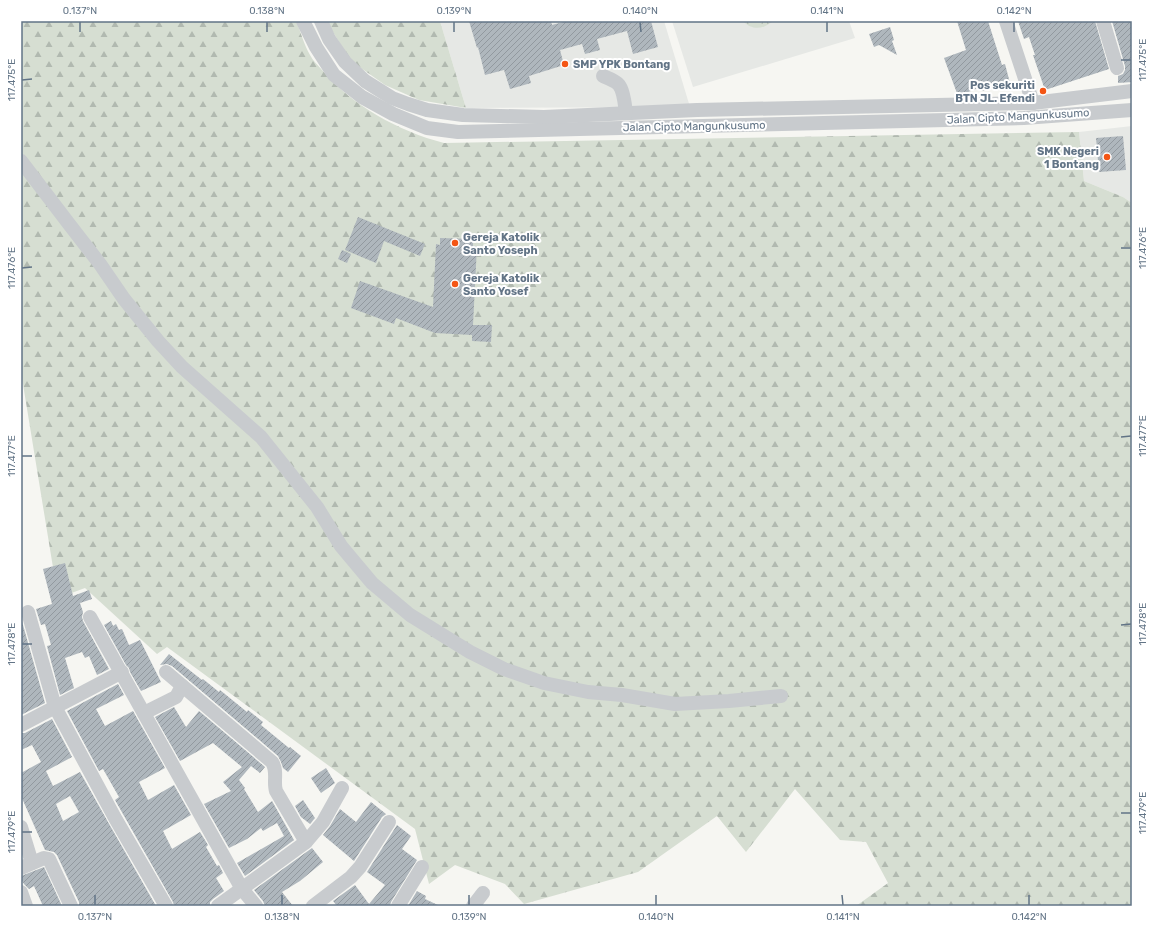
<svg xmlns="http://www.w3.org/2000/svg" width="1153" height="927" viewBox="0 0 1153 927" font-family="Rubik,sans-serif">
<style>
.built{fill:#e6e8e5}
.forest{fill:url(#forest-firs)}
.park{fill:url(#park-crowns)}
.building{fill:url(#building-hatch);fill-rule:evenodd}
.lines{fill:none;stroke-linecap:round;stroke-linejoin:round}
.minor{stroke:#c8cbce;stroke-width:14}
.ticks{fill:none;stroke:#627486;stroke-width:1.5}
.poi-dot{fill:#f45514;stroke:#fff;stroke-width:1.5}
.labels{text-anchor:middle;stroke-width:4;stroke-linejoin:round;paint-order:stroke}
.poi-label{font-size:11px;font-weight:bold;fill:#627486;stroke:#fff;text-anchor:start}
.street-label{font-size:11px;fill:#627486;stroke:#fff}
.neatline{fill:none;stroke:#627486;stroke-width:1.5}
.ticks-label{font-size:10px;text-anchor:middle;fill:#627486}
</style>
<defs>
<pattern id="forest-firs" width="22" height="20" patternUnits="userSpaceOnUse"><rect width="22" height="20" fill="#d6ded2"/><path d="M5 1l3.5 6h-7zM16 11l3.5 6h-7z" fill="#b1b9b0"/></pattern>
<pattern id="park-crowns" width="20" height="18" patternUnits="userSpaceOnUse"><rect width="20" height="18" fill="#d6ded2"/><path d="M2 6a3 3 0 1 1 6 0M12 15a3 3 0 1 1 6 0" fill="none" stroke="#b1b9b0"/></pattern>
<pattern id="building-hatch" width="6" height="6" patternUnits="userSpaceOnUse"><rect width="6" height="6" fill="#afb7bd"/><path d="M-1 1l2-2M0 6l6-6M5 7l2-2" fill="none" stroke="#92999f"/></pattern>
</defs>
<rect width="100%" height="100%" fill="#f6f6f2"/>
<g class="built">
<polygon points="440,21 664,21 690,107 466,108"/>
<polygon points="672,21 849,21 855,38 693,87"/>
<polygon points="1132,126 1132,203 1123,197 1084,181 1079,132"/>
</g>
<g class="forest">
<path d="M 21,21 L 296,21 C 301,32 304,45 310,55 C 313,61 318,65 322,70 C 353,106 398,131 444,143 L 1079,132 L 1084,181 L 1123,197 L 1132,203 L 1132,906 L 856,906 L 888,883 L 866,842 L 840,840 L 795,789 L 746,852 L 717,816 L 638,872 L 524,904 L 505,884 L 455,865 L 429,884 L 415,829 L 167,647 L 157,654 L 85,588 L 58,598 L 21,372 Z"/>
<polygon points="326,21 440,21 466,108 419,100 385,85 351,61"/>
</g>
<path class="park" d="M 743,21 L 773,21 C 764,29 752,31 743,21 Z"/>
<g class="building">
<polygon points="469,21 551,21 552,25 567,21 651,21 658,47 633,54 627,31 597,39 600,50 585,54 582,44 560,50 564,65 529,76 531,83 510,89 504,70 485,75 478,47 477,48"/>
<polygon points="957,21 988,21 1002,65 1005,64 1010,83 982,91 981,87 958,96 944,58 966,50"/>
<polygon points="1018,21 1095,21 1109,69 1045,90 1033,55 1035,55 1029,37 1024,39"/>
<polygon points="1112,21 1132,21 1132,82 1118,83 1118,76 1123,74 1125,70 1125,66"/>
<polygon points="890,27 894,40 892,41 897,55 879,45 874,47 869,34"/>
<polygon points="1123,136 1126,170 1099,172 1096,138"/>
<polygon points="358,217 425,244 420,256 384,241 376,263 345,250"/>
<polygon points="440,238 473,239 473,246 477,246 473,325 492,325 491,342 472,341 472,335 435,333 396,318 394,324 351,308 360,281 433,307 436,244 440,245"/>
<polygon points="342,250 351,254 347,263 338,259"/>
<polygon points="65,563 73,596 89,590 92,599 80,603 83,612 82,617 83,621 109,669 97,675 89,656 85,658 82,652 65,658 74,688 60,695 47,646 51,645 45,624 41,625 36,609 52,604 43,569"/>
<polygon points="21,618 45,703 21,715"/>
<polygon points="111,621 113,626 116,624 119,630 122,629 129,645 140,640 161,682 141,691 130,672 129,668 126,665 104,625"/>
<polygon points="169,654 202,680 203,679 219,692 220,690 247,712 248,710 263,722 261,725 289,748 290,747 301,756 288,772 283,768 281,762 278,756 172,666 167,664 160,665"/>
<polygon points="118,684 124,695 96,709 105,726 133,711 165,768 139,782 148,800 174,785 191,815 163,831 172,849 200,832 208,845 206,847 217,866 219,865 223,873 216,878 224,891 213,899 210,902 210,906 174,906 173,902 115,800 119,797 103,769 99,771 67,711"/>
<polygon points="174,707 186,727 199,711 265,767 260,773 251,766 239,780 245,788 244,789 258,812 272,801 294,840 245,876 237,863 284,836 277,823 263,831 261,828 247,839 229,848 204,804 231,791 223,782 242,767 213,743 180,761 155,717"/>
<path d="M 52,719 L 72,757 L 46,771 L 53,786 L 80,772 L 108,822 L 156,906 L 79,906 L 79,902 L 57,855 L 54,852 L 45,850 L 21,796 L 21,773 L 41,762 L 32,745 L 21,750 L 21,733 L 25,733 ZM 70,796 L 79,812 L 63,821 L 56,804 Z"/>
<polygon points="326,768 335,783 321,793 311,778"/>
<polygon points="303,800 315,818 310,824 301,817 295,806"/>
<polygon points="371,802 386,814 382,817 354,861 323,835 330,826 340,809 356,822"/>
<polygon points="397,825 411,836 402,849 417,860 391,902 390,906 337,906 333,901 355,885 369,904 385,885 367,872"/>
<polygon points="312,848 323,862 300,881 282,892 293,906 265,906 263,901 254,890"/>
<polygon points="44,867 62,906 43,906 34,886 29,889 24,884 21,879 21,876"/>
<polygon points="417,891 426,896 425,899 440,906 408,906"/>
</g>
<g class="lines">
<g class="minor">
<polyline points="303,21 316,47 334,75 362,97 393,114 427,128 458,132 1024,118 1132,110"/>
<polyline points="321,21 329,39 345,62 365,81 392,98 408,104 427,110 463,115 544,117 697,110 1033,103 1132,91"/>
<polyline points="1006,21 1033,103"/>
<polyline points="1103,21 1117,68"/>
<path d="M 603,76 C 608,78 616,81 619,85 C 624,91 625,106 626,113"/>
<polyline points="21,161 69,224 100,264 124,299 158,341 182,367 261,437 317,507 341,546 372,583 410,615 470,652 504,669 544,683 588,692 622,695 675,704 729,701 781,696"/>
<polyline points="28,612 55,707 115,818 166,906"/>
<polyline points="90,617 242,889 256,906"/>
<path d="M 166,672 L 272,762 C 278,771 273,782 276,791 L 306,842"/>
<polyline points="144,713 176,697 182,686"/>
<polyline points="21,725 122,672"/>
<polyline points="21,827 32,863"/>
<polyline points="21,868 44,858 49,859 71,906"/>
<polyline points="21,892 26,906"/>
<polyline points="218,906 306,842 323,822 342,788"/>
<polyline points="313,906 351,877 360,867 389,822"/>
<polyline points="398,906 422,867"/>
<polyline points="473,906 483,893"/>
</g>
</g>
<path class="ticks" d="M 80,22 L 80,32M 267,22 L 267,32M 454,22 L 454,32M 640,22 L 641,32M 827,22 L 827,32M 1014,22 L 1014,32M 1121,60 L 1131,60M 22,80 L 32,79M 1121,248 L 1131,248M 22,268 L 32,267M 1121,437 L 1131,436M 22,456 L 32,456M 1121,625 L 1131,624M 22,644 L 32,644M 1121,813 L 1131,813M 22,832 L 32,832M 95,895 L 95,905M 282,895 L 282,905M 469,895 L 469,905M 656,895 L 656,905M 842,895 L 843,905M 1029,895 L 1029,905"/>
<g class="poi-dot">
<circle cx="565" cy="64" r="4"/>
<circle cx="1043" cy="91" r="4"/>
<circle cx="1107" cy="157" r="4"/>
<circle cx="455" cy="243" r="4"/>
<circle cx="455" cy="284" r="4"/>
</g>
<g class="labels">
<g class="poi-label">
<text x="573" y="68">SMP YPK Bontang</text>
<text x="1035" y="89" text-anchor="end">Pos sekuriti<tspan x="1035" dy="13">BTN JL. Efendi</tspan></text>
<text x="1099" y="155" text-anchor="end">SMK Negeri<tspan x="1099" dy="13">1 Bontang</tspan></text>
<text x="463" y="241">Gereja Katolik<tspan x="463" dy="13">Santo Yoseph</tspan></text>
<text x="463" y="282">Gereja Katolik<tspan x="463" dy="13">Santo Yosef</tspan></text>
</g>
<g class="street-label">
<text transform="translate(1018 116) rotate(-3)" y="4">Jalan Cipto Mangunkusumo</text>
<text transform="translate(694 126) rotate(-1)" y="4">Jalan Cipto Mangunkusumo</text>
</g>
</g>
<rect width="1153" height="927" fill="none" stroke="#ffffff" stroke-width="44"/>
<rect x="22" y="22" width="1109" height="883" class="neatline"/>
<g class="ticks-label">
<text x="80" y="14">0.137°N</text>
<text x="267" y="14">0.138°N</text>
<text x="454" y="14">0.139°N</text>
<text x="640" y="14">0.140°N</text>
<text x="827" y="14">0.141°N</text>
<text x="1014" y="14">0.142°N</text>
<text transform="translate(1142 60) rotate(-90)" y="4">117.475°E</text>
<text transform="translate(11 80) rotate(-90)" y="4">117.475°E</text>
<text transform="translate(1142 248) rotate(-90)" y="4">117.476°E</text>
<text transform="translate(11 268) rotate(-90)" y="4">117.476°E</text>
<text transform="translate(1142 436) rotate(-90)" y="4">117.477°E</text>
<text transform="translate(11 456) rotate(-90)" y="4">117.477°E</text>
<text transform="translate(1142 624) rotate(-90)" y="4">117.478°E</text>
<text transform="translate(11 644) rotate(-90)" y="4">117.478°E</text>
<text transform="translate(1142 813) rotate(-90)" y="4">117.479°E</text>
<text transform="translate(11 832) rotate(-90)" y="4">117.479°E</text>
<text x="95" y="920">0.137°N</text>
<text x="282" y="920">0.138°N</text>
<text x="469" y="920">0.139°N</text>
<text x="656" y="920">0.140°N</text>
<text x="843" y="920">0.141°N</text>
<text x="1029" y="920">0.142°N</text>
</g>
</svg>
